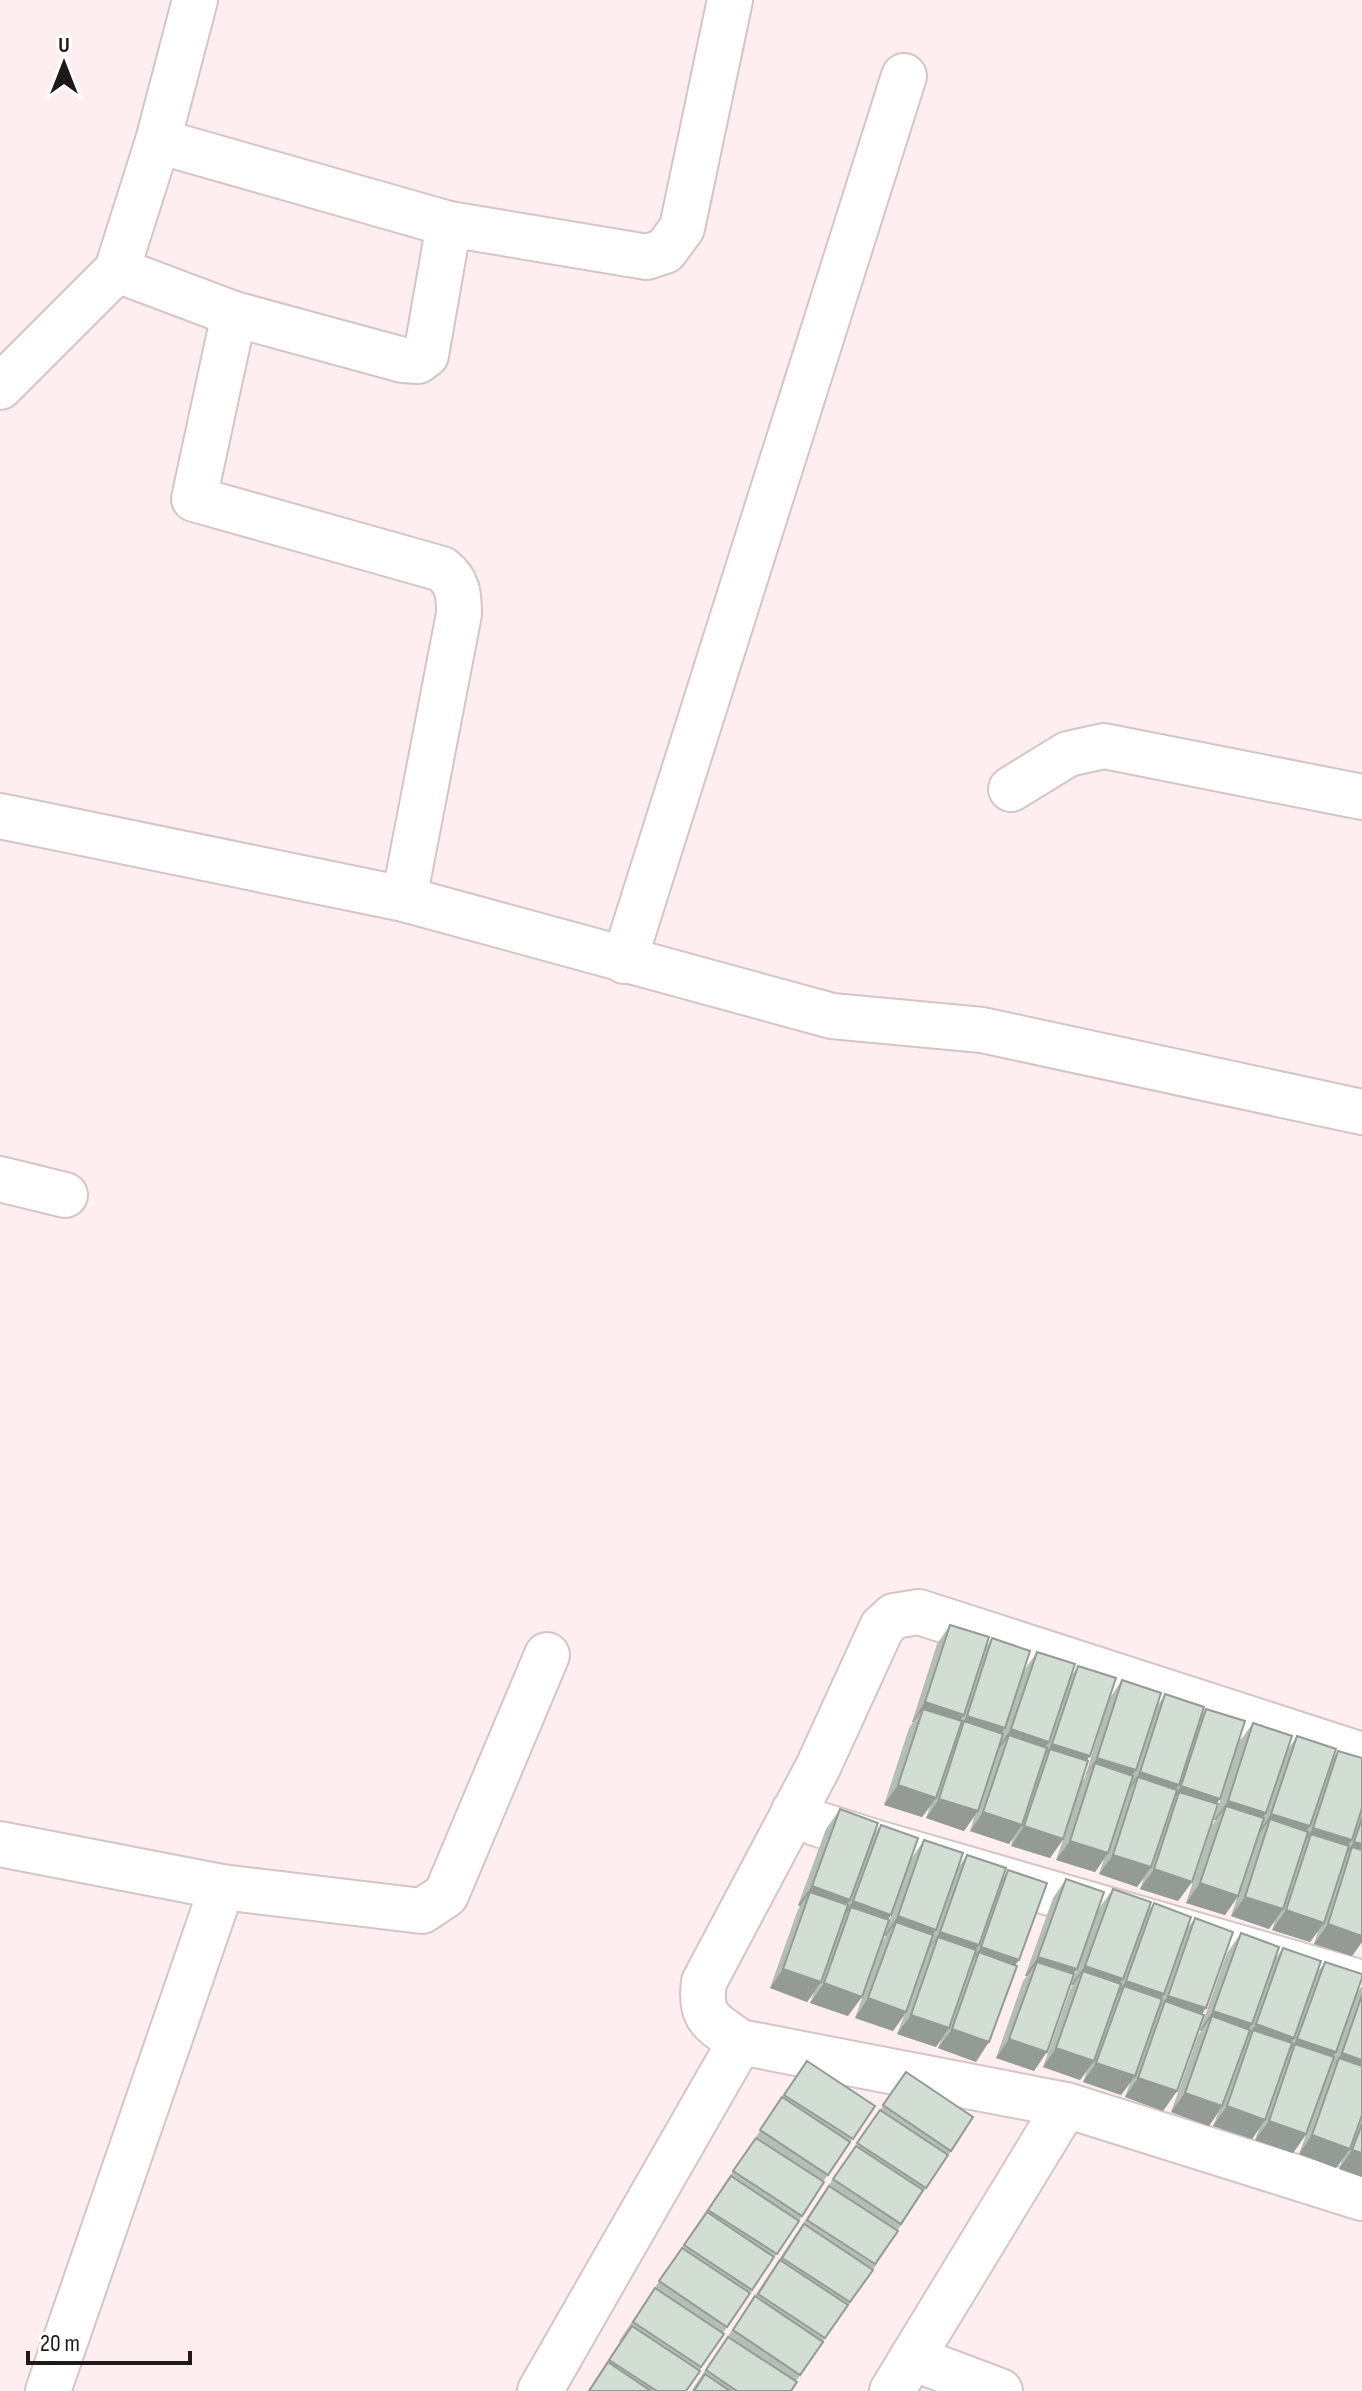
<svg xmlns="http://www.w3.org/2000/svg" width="1362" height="2391" viewBox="0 0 1362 2391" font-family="'Sofia Sans Condensed',sans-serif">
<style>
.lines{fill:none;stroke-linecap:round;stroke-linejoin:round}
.street-casing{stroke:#d5c5c6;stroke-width:48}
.street{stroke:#fff;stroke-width:44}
.wall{fill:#b5beb6;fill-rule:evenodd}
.shaded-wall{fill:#939b94}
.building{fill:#d2ddd4;stroke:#939b94;stroke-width:2}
</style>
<rect width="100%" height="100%" fill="#feeeef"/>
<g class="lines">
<defs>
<g id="street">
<polyline points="158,141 449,224 647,257 665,251 682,228 730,0"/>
<polyline points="117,270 234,314 403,360 418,361 426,355 449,224"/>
<path d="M 234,314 L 194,499 L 442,569 C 458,582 459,594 459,614 L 404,899"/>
<polyline points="0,387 117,270 158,141 195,0"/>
<polyline points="1011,789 1068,754 1104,746 1362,797"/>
<polyline points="0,816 404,899 832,1016 982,1030 1362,1112"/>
<polyline points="624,961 904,76"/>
<polyline points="0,1179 65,1195"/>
<polyline points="794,1811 815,1823 874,1842 1362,1983"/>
<polyline points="0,1844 222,1887 422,1911 446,1895 547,1655"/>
<path d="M 740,2042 C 712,2022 699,2019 704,1982 L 818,1767 L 882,1627 L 894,1616 L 919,1612 L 1362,1755"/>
<polyline points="912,2358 1000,2391"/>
<polyline points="48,2391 222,1887"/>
<polyline points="540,2391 740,2042 1066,2105 1362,2198"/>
<polyline points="892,2391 1066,2105"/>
</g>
</defs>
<use href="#street" class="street-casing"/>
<use href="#street" class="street"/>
</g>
<g class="wall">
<path d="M 950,1625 L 985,1649 L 992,1638 L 1025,1669 L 1037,1652 L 1072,1675 L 1078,1666 L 1109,1699 L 1122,1680 L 1156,1708 L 1165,1694 L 1200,1717 L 1206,1709 L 1216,1804 L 1192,1882 L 1178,1901 L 1140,1889 L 1144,1878 L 1137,1887 L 1099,1874 L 1104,1859 L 1095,1872 L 1056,1860 L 1063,1840 L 1050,1858 L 1011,1846 L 1013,1838 L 1009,1844 L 970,1831 L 975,1815 L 964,1831 L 926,1818 L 930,1807 L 922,1817 L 884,1805 L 909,1728 L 913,1722 L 912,1722 L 937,1644 ZM 1102,1722 L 1085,1777 L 1082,1781 L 1087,1761 Z"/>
<polygon points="1253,1723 1286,1752 1297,1736 1332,1760 1338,1751 1362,1758 1362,1942 1352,1956 1314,1944 1318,1931 1310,1942 1272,1930 1275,1921 1269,1929 1231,1916 1237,1898 1225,1915 1186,1903 1212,1825 1216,1820 1214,1820 1239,1742"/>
<polygon points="840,1809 874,1834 881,1825 891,1915 888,1920 848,2016 810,2003 814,1993 807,2002 770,1988 797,1912 800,1906 798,1905 826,1829"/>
<polygon points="924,1840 957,1869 967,1855 1002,1880 1008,1870 1016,1965 976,2062 938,2048 942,2039 936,2047 897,2034 904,2016 893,2031 855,2018 882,1941 886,1936 884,1936 911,1859"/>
<polygon points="1066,1879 1073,1974 1034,2071 996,2058 1023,1981 1027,1976 1025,1976 1053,1898"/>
<polygon points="1113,1889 1147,1912 1154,1903 1187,1929 1195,1918 1202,2014 1177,2091 1163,2111 1125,2097 1130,2083 1121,2095 1083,2082 1087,2070 1080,2080 1043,2067 1070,1990 1073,1985 1071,1985 1099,1908"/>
<polygon points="1241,1933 1275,1959 1283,1948 1317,1973 1325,1962 1356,1994 1362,1986 1362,2177 1339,2169 1342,2160 1336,2168 1299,2154 1306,2135 1293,2153 1255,2140 1259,2128 1252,2139 1213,2126 1218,2113 1209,2126 1171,2112 1198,2036 1201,2031 1200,2030 1227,1953"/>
<polygon points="807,2061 875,2106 823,2182 824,2182 799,2221 723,2333 724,2334 686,2391 588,2391 620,2342 619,2341"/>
<polygon points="906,2072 951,2151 897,2231 898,2231 873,2270 796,2381 791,2391 693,2391 692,2390 820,2198"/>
</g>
<g class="shaded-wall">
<polygon points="925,1702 964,1715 950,1734 923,1709 913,1722 912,1722"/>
<polygon points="967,1716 1005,1728 992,1748 964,1721 954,1735"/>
<polygon points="1011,1729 1049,1742 1036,1761 1009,1735 999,1749 997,1749"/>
<polygon points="1052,1744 1090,1756 1077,1775 1050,1749 1040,1763 1038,1763"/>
<polygon points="1097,1758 1136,1770 1122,1790 1095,1763 1084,1777"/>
<polygon points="1140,1772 1179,1785 1165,1804 1138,1777 1128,1792 1127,1791"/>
<polygon points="898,1785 936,1798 922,1817 884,1805"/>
<polygon points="1181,1786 1220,1799 1206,1818 1179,1792 1169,1806 1168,1806"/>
<polygon points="939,1799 978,1811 964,1831 926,1818"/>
<polygon points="1228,1801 1266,1813 1252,1832 1226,1806 1216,1820 1214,1820"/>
<polygon points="983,1812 1022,1825 1009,1844 970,1831"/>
<polygon points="1271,1814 1310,1826 1296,1846 1270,1819 1259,1834 1258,1833"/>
<polygon points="1024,1826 1063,1839 1050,1858 1011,1846"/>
<polygon points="1313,1828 1352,1840 1338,1859 1311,1834 1300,1848"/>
<polygon points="1070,1841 1108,1853 1095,1872 1056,1860"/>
<polygon points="1354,1842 1362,1844 1362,1868 1352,1847 1342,1861 1341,1861"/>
<polygon points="1113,1855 1151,1867 1137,1887 1099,1874"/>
<polygon points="1154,1869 1192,1882 1178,1901 1140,1889"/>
<polygon points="1200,1883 1238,1896 1225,1915 1186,1903"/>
<polygon points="812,1886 850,1900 837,1919 810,1892 800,1906 798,1905"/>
<polygon points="1245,1897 1283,1909 1269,1929 1231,1916"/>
<polygon points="853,1901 891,1915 878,1934 851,1907 841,1921 839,1921"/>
<polygon points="1286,1910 1324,1923 1310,1942 1272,1930"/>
<polygon points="898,1916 936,1930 922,1949 896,1922 886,1936 884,1936"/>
<polygon points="1328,1924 1362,1936 1362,1942 1352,1956 1314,1944"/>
<polygon points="940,1932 979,1945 965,1964 938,1937 927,1951"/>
<polygon points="981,1947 1019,1960 1005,1979 979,1952 968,1966"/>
<polygon points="1038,1957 1077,1969 1063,1988 1037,1962 1027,1976 1025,1976"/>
<polygon points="1085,1966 1123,1979 1110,1998 1083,1971 1073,1985 1071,1985"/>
<polygon points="783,1969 821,1982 807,2002 770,1988"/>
<polygon points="1126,1981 1164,1994 1151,2013 1124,1986 1114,2001 1112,2000"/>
<polygon points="824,1983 862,1997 848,2016 810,2003"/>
<polygon points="1168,1996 1206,2008 1193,2028 1165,2001 1154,2015"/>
<polygon points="868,1998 906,2012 893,2031 855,2018"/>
<polygon points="1213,2011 1252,2024 1238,2044 1212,2016 1201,2031 1200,2030"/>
<polygon points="911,2015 949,2028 936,2047 897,2034"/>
<polygon points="1256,2024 1294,2038 1280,2057 1253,2030 1243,2044"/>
<polygon points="952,2029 989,2042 976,2062 938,2048"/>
<polygon points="1009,2039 1047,2052 1034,2071 996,2058"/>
<polygon points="1297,2039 1336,2052 1322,2071 1295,2044 1285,2058 1284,2058"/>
<polygon points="1056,2048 1094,2061 1080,2080 1043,2067"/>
<polygon points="1342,2053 1362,2060 1362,2084 1339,2058 1328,2072"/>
<polygon points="1096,2063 1135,2076 1121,2095 1083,2082"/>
<polygon points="1138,2078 1177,2091 1163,2111 1125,2097"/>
<polygon points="1185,2093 1222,2106 1209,2126 1171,2112"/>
<polygon points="1227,2106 1265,2120 1252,2139 1213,2126"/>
<polygon points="1269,2121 1306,2134 1293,2153 1255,2140"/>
<polygon points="1312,2135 1350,2149 1336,2168 1299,2154"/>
<polygon points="1352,2150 1362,2153 1362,2177 1339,2169"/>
</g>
<g class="building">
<polygon points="950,1625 989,1637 964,1715 925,1702"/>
<polygon points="992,1638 1030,1651 1005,1728 967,1716"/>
<polygon points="1037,1652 1075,1664 1049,1742 1011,1729"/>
<polygon points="1078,1666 1116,1678 1090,1756 1052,1744"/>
<polygon points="1122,1680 1161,1693 1136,1770 1097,1758"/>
<polygon points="1165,1694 1204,1707 1179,1785 1140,1772"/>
<polygon points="923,1709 962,1721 936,1798 898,1785"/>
<polygon points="1206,1709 1245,1721 1220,1799 1181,1786"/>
<polygon points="964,1721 1003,1734 978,1811 939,1799"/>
<polygon points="1253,1723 1292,1736 1266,1813 1228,1801"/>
<polygon points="1009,1735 1047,1748 1022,1825 983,1812"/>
<polygon points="1297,1736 1336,1749 1310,1826 1271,1814"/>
<polygon points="1050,1749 1088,1761 1063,1839 1024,1826"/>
<polygon points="1338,1751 1362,1758 1362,1808 1352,1840 1313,1828"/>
<polygon points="1095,1763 1133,1776 1108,1853 1070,1841"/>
<polygon points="1138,1777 1177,1790 1151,1867 1113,1855"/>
<polygon points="1179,1792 1218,1804 1192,1882 1154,1869"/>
<polygon points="1226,1806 1264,1818 1238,1896 1200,1883"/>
<polygon points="840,1809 878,1823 850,1900 812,1886"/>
<polygon points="1362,1818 1362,1844 1354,1842"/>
<polygon points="1270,1819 1308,1832 1283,1909 1245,1897"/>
<polygon points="881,1825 918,1838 891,1915 853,1901"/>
<polygon points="1311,1834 1349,1846 1324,1923 1286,1910"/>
<polygon points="924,1840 963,1853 936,1930 898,1916"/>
<polygon points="1352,1847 1362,1850 1362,1936 1328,1924"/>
<polygon points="967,1855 1006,1868 979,1945 940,1932"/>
<polygon points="1008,1870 1047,1883 1019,1960 981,1947"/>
<polygon points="1066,1879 1104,1892 1077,1969 1038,1957"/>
<polygon points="1113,1889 1151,1902 1123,1979 1085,1966"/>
<polygon points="810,1892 848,1905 821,1982 783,1969"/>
<polygon points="1154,1903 1191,1917 1164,1994 1126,1981"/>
<polygon points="851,1907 889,1920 862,1997 824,1983"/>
<polygon points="1195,1918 1233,1932 1206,2008 1168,1996"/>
<polygon points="896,1922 933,1935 906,2012 868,1998"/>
<polygon points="1241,1933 1279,1947 1252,2024 1213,2011"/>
<polygon points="938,1937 976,1950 949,2028 911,2015"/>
<polygon points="1283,1948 1321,1961 1294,2038 1256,2024"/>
<polygon points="979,1952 1017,1966 989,2042 952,2029"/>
<polygon points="1037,1962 1074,1974 1047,2052 1009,2039"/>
<polygon points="1325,1962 1362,1974 1362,1978 1336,2052 1297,2039"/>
<polygon points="1083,1971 1121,1984 1094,2061 1056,2048"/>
<polygon points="1124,1986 1162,1999 1135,2076 1096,2063"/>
<polygon points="1362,1995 1362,2060 1342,2053"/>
<polygon points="1165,2001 1204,2015 1177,2091 1138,2078"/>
<polygon points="1212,2016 1250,2030 1222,2106 1185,2093"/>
<polygon points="1253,2030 1292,2043 1265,2120 1227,2106"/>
<polygon points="1295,2044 1334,2057 1306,2134 1269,2121"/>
<polygon points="1339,2058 1362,2066 1362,2115 1350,2149 1312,2135"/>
<polygon points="807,2061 875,2106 853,2139 784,2095"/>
<polygon points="906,2072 973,2117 951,2151 883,2105"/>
<polygon points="782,2097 850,2142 828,2175 760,2130"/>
<polygon points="880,2110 948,2155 926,2188 857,2143"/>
<polygon points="1362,2124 1362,2153 1352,2150"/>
<polygon points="756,2138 824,2182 802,2216 733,2171"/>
<polygon points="856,2146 923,2190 901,2224 833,2179"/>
<polygon points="731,2176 799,2221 777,2254 708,2210"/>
<polygon points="829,2186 898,2231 875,2264 807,2220"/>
<polygon points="707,2212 774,2257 752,2290 684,2245"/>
<polygon points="804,2224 873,2270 850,2302 782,2258"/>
<polygon points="682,2248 750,2293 727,2327 659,2281"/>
<polygon points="780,2260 848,2305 825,2338 758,2294"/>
<polygon points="655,2288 724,2334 701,2367 633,2322"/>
<polygon points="755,2296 823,2342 800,2375 733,2330"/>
<polygon points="632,2326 700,2371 686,2391 657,2391 609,2360"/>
<polygon points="728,2337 797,2382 791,2391 737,2391 706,2370"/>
<polygon points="608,2362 651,2391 589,2391"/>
<polygon points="705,2374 730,2391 694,2391"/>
</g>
<g transform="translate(64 64)" stroke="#ffffff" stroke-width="6" paint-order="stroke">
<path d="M0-6L14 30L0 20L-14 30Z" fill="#1f191a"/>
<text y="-12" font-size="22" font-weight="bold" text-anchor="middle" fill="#1f191a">U</text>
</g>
<path d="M28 2351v12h162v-12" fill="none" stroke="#1f191a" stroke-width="4"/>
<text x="40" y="2351" font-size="24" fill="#1f191a" stroke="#ffffff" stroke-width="6" paint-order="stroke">20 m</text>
</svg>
